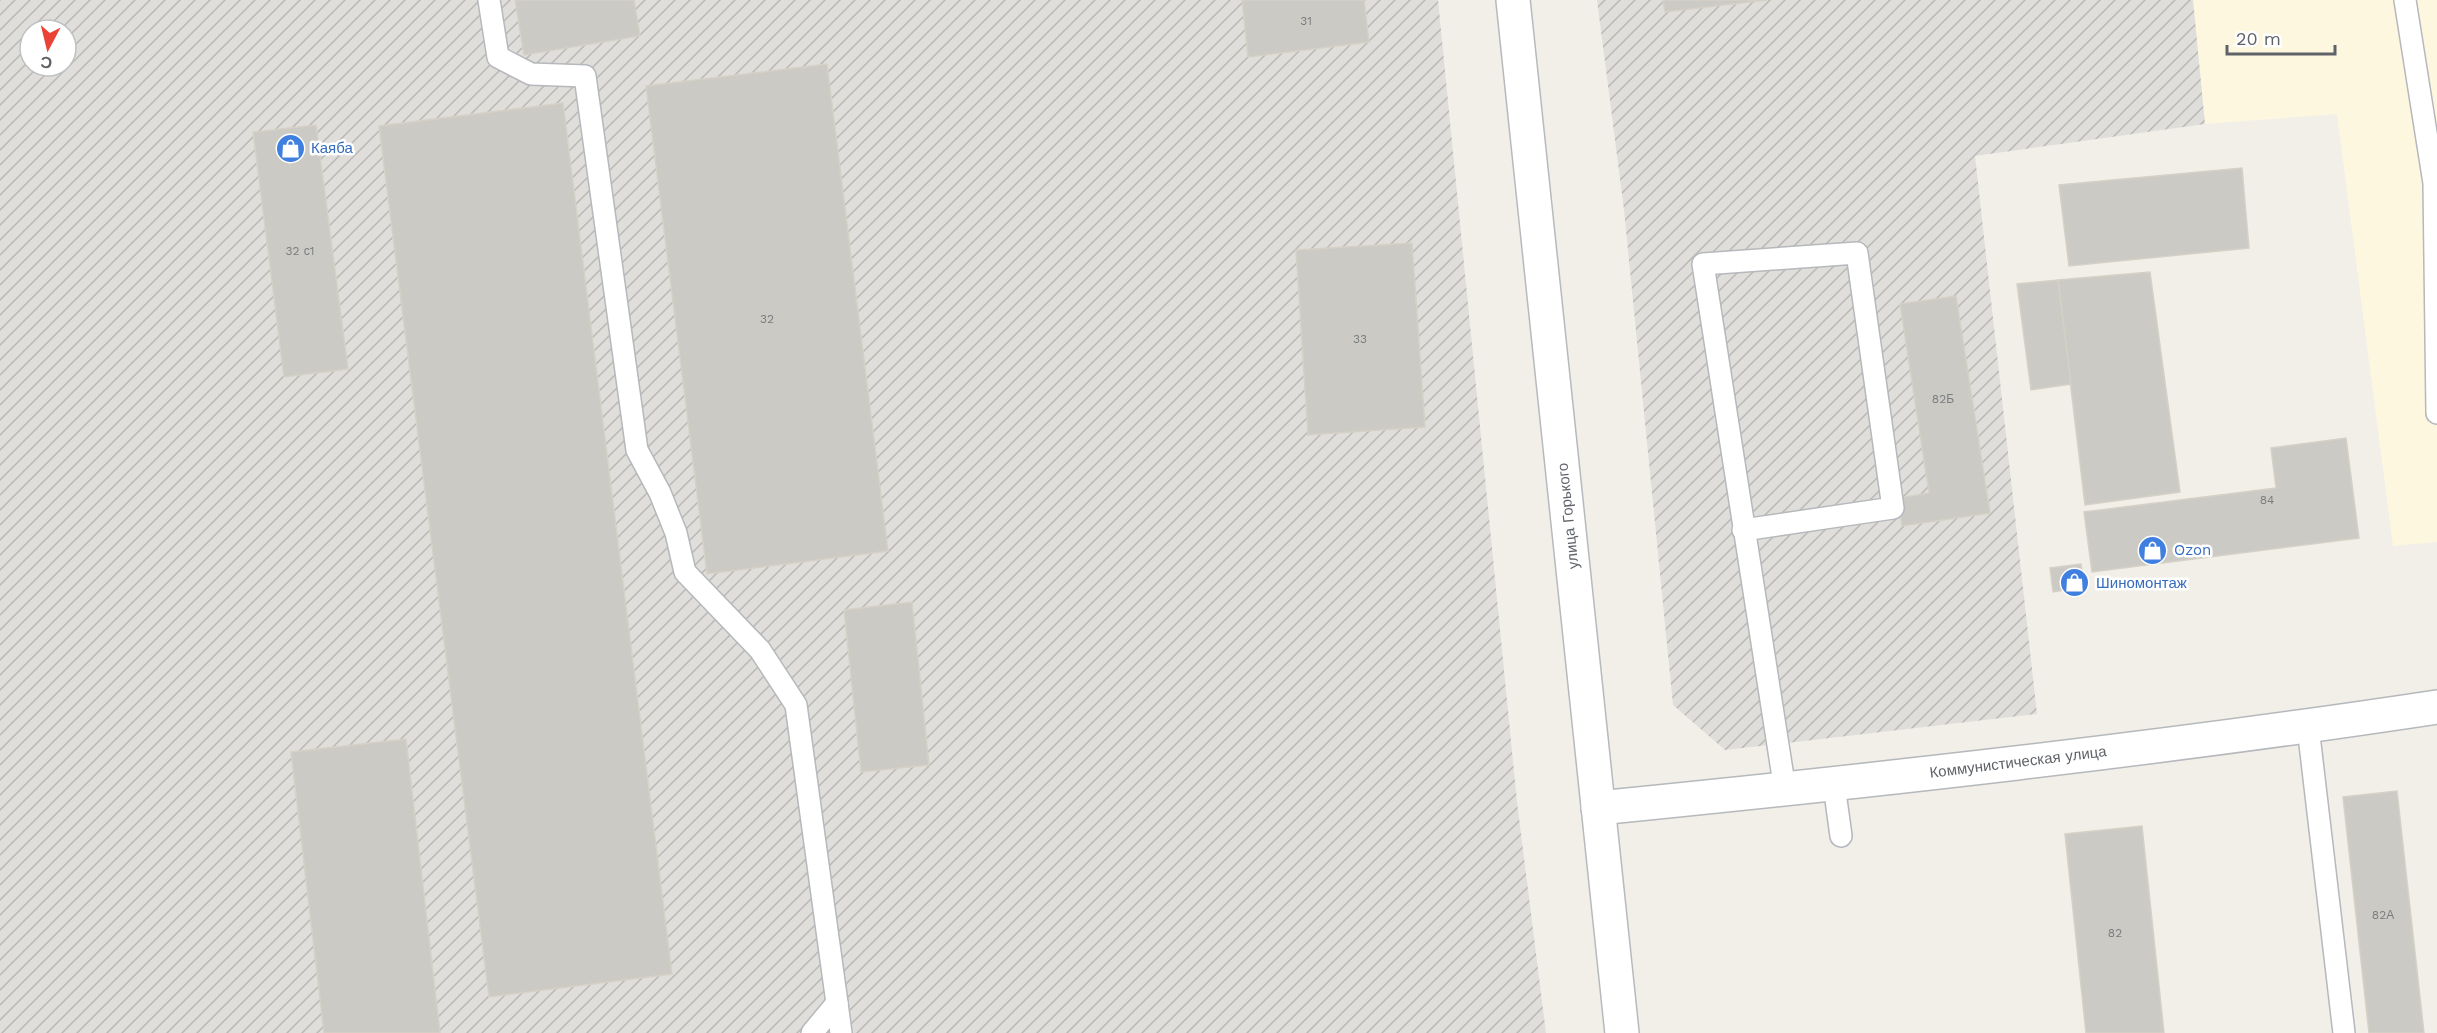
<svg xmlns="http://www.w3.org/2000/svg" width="2437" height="1033" viewBox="0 0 2437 1033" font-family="'Work Sans',sans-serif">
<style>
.commercial{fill:#fef7e0}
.industrial{fill:url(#industrial-furrows);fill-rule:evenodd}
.building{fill:#cccac5;stroke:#d6d1c6;stroke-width:1.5}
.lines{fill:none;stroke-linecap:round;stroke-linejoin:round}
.lane-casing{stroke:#b5b8bc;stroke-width:24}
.street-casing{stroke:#b5b8bc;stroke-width:36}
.secondary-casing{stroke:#b6babf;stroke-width:36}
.lane{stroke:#fff;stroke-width:21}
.street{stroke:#fff;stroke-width:33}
.secondary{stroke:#fff;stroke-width:33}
.labels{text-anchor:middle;stroke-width:5;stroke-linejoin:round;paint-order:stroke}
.number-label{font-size:12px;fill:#7a7d7f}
.shop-label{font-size:15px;fill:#366cbe;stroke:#fff;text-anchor:start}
.street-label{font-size:15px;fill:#5f6368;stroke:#fff}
</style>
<defs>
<pattern id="industrial-furrows" width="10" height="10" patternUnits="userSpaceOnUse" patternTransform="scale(1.5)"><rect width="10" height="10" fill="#e0deda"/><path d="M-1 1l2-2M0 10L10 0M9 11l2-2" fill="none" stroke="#b9b8b5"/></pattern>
</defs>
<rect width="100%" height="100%" fill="#f1efe8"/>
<polygon class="commercial" points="2193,0 2437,0 2437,542 2393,546 2337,114 2205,124"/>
<g class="industrial">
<path d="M 0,0 L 1438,0 L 1517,802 L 1546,1033 L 0,1033 ZM 30,30 L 66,30 L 66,66 L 30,66 Z"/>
<polygon points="1597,0 2193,0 2205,124 1975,156 2037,714 1725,750 1673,705 1624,210"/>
</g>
<g class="building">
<polygon points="515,0 634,0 640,36 524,55"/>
<polygon points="1242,0 1364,0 1369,42 1248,57"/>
<polygon points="1663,0 1767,0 1665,12"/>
<polygon points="827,64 888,551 707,574 646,86"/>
<polygon points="563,103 672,974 489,997 379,126"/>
<polygon points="316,125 348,369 284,377 253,132"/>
<polygon points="2242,168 2249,248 2069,266 2059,185"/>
<polygon points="1412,243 1425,427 1308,435 1296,250"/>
<polygon points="2150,272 2180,492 2085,505 2058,280"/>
<polygon points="2058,280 2071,384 2031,390 2017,284"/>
<polygon points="1956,296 1990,513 1902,526 1898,498 1929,493 1900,304"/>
<polygon points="2346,438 2359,538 2092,572 2084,512 2276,488 2271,448"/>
<polygon points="2081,564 2084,587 2053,592 2050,568"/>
<polygon points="912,602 929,765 861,772 844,610"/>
<polygon points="406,739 440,1033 324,1033 291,752"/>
<polygon points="2397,791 2424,1033 2369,1033 2343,797"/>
<polygon points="2142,826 2164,1033 2086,1033 2065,834"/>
</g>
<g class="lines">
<defs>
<g id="lane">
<polyline points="489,0 498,57 531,74 585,76 637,450 660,493 676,533 685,572 760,650 796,705 837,1003 812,1033"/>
<polyline points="2405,0 2434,183 2437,413"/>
<polyline points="1743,530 1893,508 1857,253 1703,264 1785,790"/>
<polyline points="2308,727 2344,1033"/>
<polyline points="1834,785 1841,836"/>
<polyline points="837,1003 841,1033"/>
</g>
<path id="street" d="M 1598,808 C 1879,780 2159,749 2437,707"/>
<polyline id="secondary" points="1513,0 1622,1033"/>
</defs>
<use href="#lane" class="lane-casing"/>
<use href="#street" class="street-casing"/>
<use href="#secondary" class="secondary-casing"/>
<use href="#lane" class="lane"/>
<use href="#street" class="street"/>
<use href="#secondary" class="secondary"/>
</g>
<defs>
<symbol id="shop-disc" viewBox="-11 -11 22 22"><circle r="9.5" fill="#3f7fe0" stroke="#fff"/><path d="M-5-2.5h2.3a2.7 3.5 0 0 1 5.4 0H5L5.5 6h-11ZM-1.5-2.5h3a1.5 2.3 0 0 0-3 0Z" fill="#fff"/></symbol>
</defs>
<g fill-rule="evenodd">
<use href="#shop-disc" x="274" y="132" width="33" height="33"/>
<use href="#shop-disc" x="2136" y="534" width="33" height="33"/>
<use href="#shop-disc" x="2058" y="566" width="33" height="33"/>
</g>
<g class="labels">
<g class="number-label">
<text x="1306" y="25">31</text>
<text x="300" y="255">32 с1</text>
<text x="767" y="323">32</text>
<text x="1360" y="343">33</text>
<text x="1943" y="403">82Б</text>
<text x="2267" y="504">84</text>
<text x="2383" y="919">82А</text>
<text x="2115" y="937">82</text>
</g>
<g class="shop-label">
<text x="311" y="153">Каяба</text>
<text x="2174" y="555">Ozon</text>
<text x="2096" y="588">Шиномонтаж</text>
</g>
<g class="street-label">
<text transform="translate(1568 516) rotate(-96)" y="5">улица Горького</text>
<text transform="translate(2018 762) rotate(-7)" y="5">Коммунистическая улица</text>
</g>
</g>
<g transform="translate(48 48) rotate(187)"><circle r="28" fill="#ffffff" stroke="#bfc1c3" stroke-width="1.5"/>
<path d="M0-4.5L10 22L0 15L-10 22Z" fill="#ea4335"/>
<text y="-9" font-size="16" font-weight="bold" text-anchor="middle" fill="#5f6368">С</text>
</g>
<path d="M2227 45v9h108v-9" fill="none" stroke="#5f6368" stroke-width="3"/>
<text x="2236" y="45" font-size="18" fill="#5f6368" stroke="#ffffff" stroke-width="4.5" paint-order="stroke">20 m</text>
</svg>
